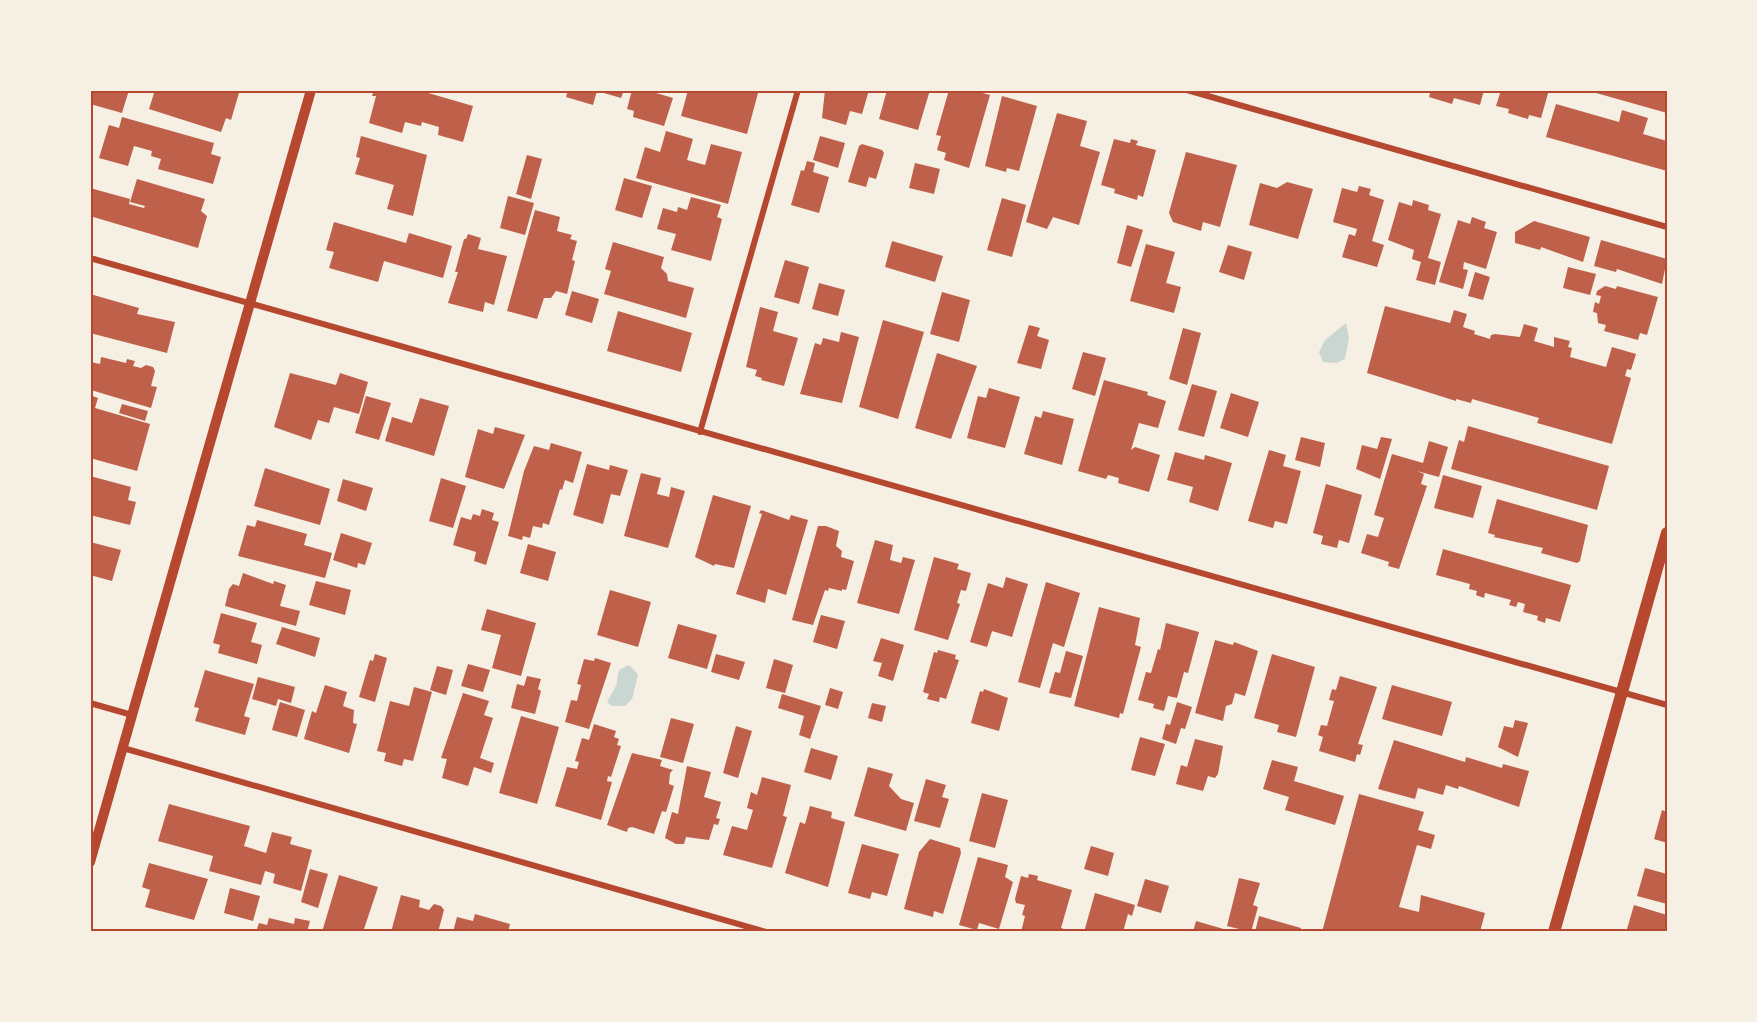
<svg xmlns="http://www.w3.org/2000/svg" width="1757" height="1022" viewBox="0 0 1757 1022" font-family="Montserrat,sans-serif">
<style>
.water{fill:#c9d6d2}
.building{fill:#bf614a}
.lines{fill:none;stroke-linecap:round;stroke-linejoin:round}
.minor{stroke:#b5482f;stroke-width:6}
.tertiary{stroke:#b5482f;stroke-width:10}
.secondary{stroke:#b5482f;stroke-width:12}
.neatline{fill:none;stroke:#b5482f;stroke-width:2}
</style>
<rect width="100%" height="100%" fill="#f6efe4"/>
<g class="water">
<polygon points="1346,323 1349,338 1345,359 1336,363 1323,362 1319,352 1325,340"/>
<polygon points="629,665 638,674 632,699 625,706 612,706 607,702 616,686 619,670"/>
</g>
<g class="building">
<polygon points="93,90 129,90 122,113 90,104"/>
<polygon points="155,90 228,90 239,93 231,120 226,118 221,132 149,109"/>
<polygon points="374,90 418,90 473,106 463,142 438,135 439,127 422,122 421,126 405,122 402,133 369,123 376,96 372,96"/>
<polygon points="568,90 624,90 621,98 597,91 593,105 566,97"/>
<polygon points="632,90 646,90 673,98 664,126 633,117 634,111 627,109"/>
<polygon points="688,90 747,90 758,93 747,134 681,116"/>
<polygon points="825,90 869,90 862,114 850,111 846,125 822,118"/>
<polygon points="887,90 930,90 918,130 879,119"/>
<polygon points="949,90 971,90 990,95 969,168 944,160 946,153 937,150 941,136 936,135"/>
<polygon points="1431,90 1484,90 1480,105 1454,98 1452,104 1429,97"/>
<polygon points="1501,90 1549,90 1541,118 1529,115 1528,119 1508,113 1509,109 1496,106"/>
<polygon points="1589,90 1667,90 1667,113 1589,91"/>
<polygon points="1002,96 1037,106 1019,171 1007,168 1006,172 985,166"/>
<polygon points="1556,104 1619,122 1622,110 1648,118 1643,134 1667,141 1667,171 1546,137"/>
<polygon points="1057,113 1087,121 1080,146 1100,152 1079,225 1053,217 1047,229 1026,222"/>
<polygon points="122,117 214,143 211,154 221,157 213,184 158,169 161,159 151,156 152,151 134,146 128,166 99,158 109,125 119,128"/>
<polygon points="666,131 693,139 687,160 705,165 711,144 742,152 728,204 636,178 645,147 660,152"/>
<polygon points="361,136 427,155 413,216 387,209 394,185 355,174 360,158 356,157"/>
<polygon points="820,136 845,143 838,168 813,160"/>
<polygon points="1114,139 1130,143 1131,139 1138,141 1136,145 1156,150 1143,197 1138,195 1137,200 1114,193 1115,189 1101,185"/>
<polygon points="862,144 882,150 884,153 876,179 869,177 866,187 848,182 859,146"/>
<polygon points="1186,152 1237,165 1220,227 1203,222 1201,231 1173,222 1169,213"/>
<polygon points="527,155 542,159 531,199 516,194"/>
<polygon points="807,161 815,163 813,172 829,177 819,213 791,205 801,170 804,171"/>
<polygon points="915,163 940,169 934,194 909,188"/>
<polygon points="624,178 652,186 642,218 615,210"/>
<polygon points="137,179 205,199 201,211 207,216 198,248 90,216 90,188 130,199 129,204 144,208 145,206 130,202"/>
<polygon points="1287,182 1313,189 1298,239 1249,225 1260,183 1277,188"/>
<polygon points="1359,186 1371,189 1369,195 1384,200 1372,241 1384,245 1377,267 1342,257 1349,234 1355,236 1357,229 1333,222 1342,188 1357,192"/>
<polygon points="508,196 534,203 525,235 500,228"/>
<polygon points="691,197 721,205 717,217 722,219 711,261 671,250 676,234 657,229 663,208 677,212 678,207 687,210"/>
<polygon points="1002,198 1026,205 1012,257 987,250"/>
<polygon points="1413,200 1429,205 1428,210 1441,214 1428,258 1441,262 1435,285 1416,280 1421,262 1412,259 1414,250 1388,240 1399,202 1412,206"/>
<polygon points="535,210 560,217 557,231 572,235 570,239 577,241 572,260 575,261 567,294 556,291 551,298 544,298 537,319 507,311"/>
<polygon points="1472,217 1486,222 1484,228 1497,232 1486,269 1464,262 1463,269 1468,270 1463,289 1439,282 1458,220 1470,224"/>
<polygon points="1534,221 1590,237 1583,262 1541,247 1540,250 1515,243 1515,232"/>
<polygon points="334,222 406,243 409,233 452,246 443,278 384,261 378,282 329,268 334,252 326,250"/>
<polygon points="1127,225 1143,230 1131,267 1117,263"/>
<polygon points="468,234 481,238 478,249 507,256 494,305 485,302 483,312 448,303 458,272 455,272 464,239 466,239"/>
<polygon points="1601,240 1667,259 1662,284 1617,269 1616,272 1594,266"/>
<polygon points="892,241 943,256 935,282 885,267"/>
<polygon points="613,242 664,257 661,268 667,274 668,281 694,288 686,318 604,294 611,271 605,269"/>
<polygon points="1146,244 1175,252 1166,283 1181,287 1174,313 1130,301"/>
<polygon points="1228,245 1252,252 1244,280 1219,272"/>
<polygon points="785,260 809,267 799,304 774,297"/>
<polygon points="1568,267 1596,274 1590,295 1563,288"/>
<polygon points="1475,272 1490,277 1483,300 1468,296"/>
<polygon points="819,283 845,290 838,316 812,309"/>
<polygon points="1605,286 1616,289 1617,286 1658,297 1647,335 1640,333 1638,340 1604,331 1606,325 1598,323 1597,313 1593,312 1595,302 1599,304 1601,296 1596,295 1597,291"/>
<polygon points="572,291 599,299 592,323 565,315"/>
<polygon points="942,292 970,300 959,342 930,334"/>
<polygon points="90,294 139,308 137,314 175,322 167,353 90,333"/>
<polygon points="1385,306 1450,323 1454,310 1467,314 1463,327 1475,331 1474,334 1490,339 1491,335 1495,334 1520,337 1524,324 1538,328 1534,341 1554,347 1554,337 1570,341 1568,347 1572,348 1570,357 1606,367 1612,347 1636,354 1631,370 1627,369 1625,376 1631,378 1612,444 1537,423 1539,418 1472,399 1471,403 1456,399 1456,401 1367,373"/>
<polygon points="760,307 778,312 773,331 798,338 784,386 761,380 762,378 755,376 757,370 746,367"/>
<polygon points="618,311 692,333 681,372 607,351"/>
<polygon points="883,320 924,332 898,419 859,407"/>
<polygon points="1029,325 1040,328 1037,336 1049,340 1041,369 1017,363"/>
<polygon points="1183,328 1201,333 1187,385 1169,379"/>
<polygon points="841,332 859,337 842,403 800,394 815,343 821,345 823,338 839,342"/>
<polygon points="1083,352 1106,358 1095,396 1072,389"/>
<polygon points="937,353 977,366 951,439 915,428"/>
<polygon points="101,357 126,363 127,359 135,361 133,366 141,368 146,365 153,367 155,371 151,386 157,387 151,408 91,390 91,362 100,364"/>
<polygon points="290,373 336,385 340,373 368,382 359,414 334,407 329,423 318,420 311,440 274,427"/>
<polygon points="1104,380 1148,392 1147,395 1166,401 1158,428 1139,423 1131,450 1135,447 1160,455 1149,492 1118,483 1119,478 1108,475 1106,479 1078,471"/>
<polygon points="1192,384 1217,391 1204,437 1178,430"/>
<polygon points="989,388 1020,397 1005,448 967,438 978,396 986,398"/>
<polygon points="1231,393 1259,402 1248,437 1220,428"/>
<polygon points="90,395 98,398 95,408 150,424 137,471 90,458"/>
<polygon points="366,396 391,403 379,440 355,433"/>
<polygon points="420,398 449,406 434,456 385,441 392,417 412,423"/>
<polygon points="122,404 148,411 145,421 119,413"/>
<polygon points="1043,411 1074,419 1062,465 1024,454 1035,416 1041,418"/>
<polygon points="1468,426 1609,466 1597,510 1451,469 1459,440 1464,442"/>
<polygon points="495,427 525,435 504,489 465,477 478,429 493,434"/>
<polygon points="1301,437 1325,443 1320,467 1295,460"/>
<polygon points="1381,437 1392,439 1380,479 1356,469 1362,445 1377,449"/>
<polygon points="1429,441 1448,447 1439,477 1417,471 1424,474 1421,484 1427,486 1399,569 1388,566 1389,562 1361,553 1367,534 1378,537 1384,518 1374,515 1392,454 1423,463"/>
<polygon points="551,443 582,452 573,483 565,480 562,490 560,489 549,525 543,523 542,528 533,526 530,538 523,536 522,540 508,536 524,471 534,446 549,450"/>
<polygon points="1269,450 1286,455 1283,466 1301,471 1287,524 1275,521 1273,528 1248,521"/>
<polygon points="1175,452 1204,460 1205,455 1232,463 1218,511 1189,502 1193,487 1167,480"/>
<polygon points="587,464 609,470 610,465 628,470 620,496 611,494 603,524 573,515"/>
<polygon points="265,468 330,489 320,525 254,506"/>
<polygon points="641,473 661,478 657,494 669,497 671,487 685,491 668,548 624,536"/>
<polygon points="1443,475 1482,486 1473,518 1434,508"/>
<polygon points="90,476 131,487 128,500 136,502 130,525 90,515"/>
<polygon points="441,478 466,486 453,528 429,521"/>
<polygon points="343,479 373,488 366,511 337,501"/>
<polygon points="1326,484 1362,495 1349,543 1339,540 1337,548 1321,544 1323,536 1313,533"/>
<polygon points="713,495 751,506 734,568 715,564 714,566 695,557"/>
<polygon points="1497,499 1588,525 1580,561 1577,563 1541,553 1543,548 1494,537 1495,535 1488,533"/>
<polygon points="482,509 494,513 492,520 499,522 486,565 474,561 476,552 453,545 461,517 471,520 473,514 480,516"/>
<polygon points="761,510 789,520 791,515 808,520 786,595 768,589 765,603 736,594 762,514 759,513"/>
<polygon points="257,520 307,534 304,545 332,553 325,578 238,556 247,525 255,527"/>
<polygon points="818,526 826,526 839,531 836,546 842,551 841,557 854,561 846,590 842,589 842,591 829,588 828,591 825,590 813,625 792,620"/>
<polygon points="341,533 372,543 365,565 358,563 357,568 333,560"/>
<polygon points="875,540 893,545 890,560 901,563 903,557 915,560 899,614 857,603"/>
<polygon points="90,542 121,550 112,581 90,575"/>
<polygon points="528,544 556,552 548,581 520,573"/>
<polygon points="1443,549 1571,585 1560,622 1546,618 1545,623 1537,620 1538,616 1523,612 1525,604 1518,602 1516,607 1509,605 1511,600 1485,593 1484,598 1476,595 1477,591 1469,589 1470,584 1436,575"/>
<polygon points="934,557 959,564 957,569 971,573 966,591 961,590 957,603 960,604 948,640 914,630"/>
<polygon points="243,573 273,584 274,581 286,585 280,606 300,611 296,626 225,606 229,589 233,584 239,586"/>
<polygon points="1006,577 1028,584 1012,637 992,631 987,647 970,642 988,583 1003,588"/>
<polygon points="316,581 351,590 345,615 309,605"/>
<polygon points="1046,582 1080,593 1064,647 1053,643 1040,688 1018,682"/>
<polygon points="610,590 651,602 638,647 597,635"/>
<polygon points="1099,607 1140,618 1135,645 1141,647 1123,714 1120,713 1119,718 1074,706"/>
<polygon points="487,609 536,623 521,676 492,668 501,635 481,630"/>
<polygon points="221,613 257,623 251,642 262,645 257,664 218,653 220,645 213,643"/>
<polygon points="821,615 845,621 837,649 813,642"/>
<polygon points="1166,623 1199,632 1188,673 1184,672 1177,698 1168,696 1164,711 1153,708 1154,704 1138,700 1146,672 1151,673 1158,649 1160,650"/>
<polygon points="678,624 717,635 707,669 668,658"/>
<polygon points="282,627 320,638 315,657 276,644"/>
<polygon points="881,638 904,645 893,681 878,676 882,663 873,661"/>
<polygon points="1215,640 1233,645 1234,642 1258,651 1245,696 1235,693 1232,704 1226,706 1223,721 1195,713"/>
<polygon points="938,650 956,655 955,659 959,660 946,699 940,697 939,702 927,699 929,694 923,692 934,652 937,653"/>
<polygon points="1066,651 1083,656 1071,698 1049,693 1055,672 1060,673"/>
<polygon points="375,654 387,658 375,702 359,697 370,660 373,661"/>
<polygon points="716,654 745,662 739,680 711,672"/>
<polygon points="1272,654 1315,667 1296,737 1277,732 1279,725 1254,718"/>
<polygon points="595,658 611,663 589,729 565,722 571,700 577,701 581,685 577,684 584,659 594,661"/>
<polygon points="774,659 793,665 785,693 766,688"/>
<polygon points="468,664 490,670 483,692 461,686"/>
<polygon points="437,666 453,670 446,695 430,690"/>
<polygon points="205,670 254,684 244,716 250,718 245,735 195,721 199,708 194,707"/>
<polygon points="527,676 541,679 538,689 541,691 535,714 511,708 517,684 524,686"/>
<polygon points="1340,676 1377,687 1358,744 1363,745 1360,755 1357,754 1355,762 1319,751 1323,737 1318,735 1321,725 1327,726 1334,701 1329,700 1332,689 1336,690"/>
<polygon points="258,677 295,687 291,703 278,699 276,706 252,699"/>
<polygon points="325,685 347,692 343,706 354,710 353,723 357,724 349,753 304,739 312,711 316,713"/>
<polygon points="1392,685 1452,702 1442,736 1382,719"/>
<polygon points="414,687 432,692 413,761 404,759 402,766 384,761 386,753 377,751 390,701 409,706"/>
<polygon points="830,688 843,692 838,709 825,705"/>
<polygon points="984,689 1008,698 999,731 971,723 980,691 983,692"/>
<polygon points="463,693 489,701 484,715 493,718 480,758 494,763 491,773 474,767 468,786 442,778 447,759 441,758"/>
<polygon points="782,694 821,706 810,739 799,735 804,716 778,708"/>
<polygon points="280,702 305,710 297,737 272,730"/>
<polygon points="1177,702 1192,707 1185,729 1181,728 1176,744 1162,739 1166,724 1170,725"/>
<polygon points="872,703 886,706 882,722 868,718"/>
<polygon points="521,716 559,727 537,804 499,793"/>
<polygon points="671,718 694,724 683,763 660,757"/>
<polygon points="1515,720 1528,723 1518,757 1498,747 1504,726 1513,728"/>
<polygon points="594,724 616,731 614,737 619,739 617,745 621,746 611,777 608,776 607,781 612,782 601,820 555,806 567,767 577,769 579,762 575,761 582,738 589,740"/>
<polygon points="736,726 752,731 738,778 723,773"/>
<polygon points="1140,737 1165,744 1155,776 1131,770"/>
<polygon points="1195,739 1223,746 1218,774 1215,778 1208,776 1203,791 1176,784 1181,765 1187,767"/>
<polygon points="1394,740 1465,762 1466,757 1502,768 1503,764 1529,771 1519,807 1459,786 1458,789 1446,785 1443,795 1418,788 1415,799 1378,789"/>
<polygon points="811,748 838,756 831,780 804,772"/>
<polygon points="632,753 662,760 660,766 673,770 670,773 669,784 674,786 666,812 662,811 654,834 632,827 628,828 627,832 607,825"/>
<polygon points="1272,760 1298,767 1294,781 1344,796 1335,825 1285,810 1289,797 1263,789"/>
<polygon points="687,766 711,772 704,797 721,802 716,818 720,819 718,825 714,824 709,840 686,837 684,844 676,844 665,838 672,812 678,814"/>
<polygon points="868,767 893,774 889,786 901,799 914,803 906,831 854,816"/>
<polygon points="762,777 791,785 783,816 787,817 772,868 723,855 732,826 747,830 753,810 747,808 751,792 757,795"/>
<polygon points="926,779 946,785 942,797 949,799 940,828 914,821"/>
<polygon points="982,793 1008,800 995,848 969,841"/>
<polygon points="1359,794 1424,812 1418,830 1435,835 1431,849 1417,845 1399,907 1419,912 1421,895 1485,913 1480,932 1322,932"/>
<polygon points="169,804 250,826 244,846 266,853 272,832 292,837 290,844 312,850 301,891 273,883 275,874 265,871 261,885 209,871 213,856 158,841"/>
<polygon points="810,806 832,812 831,818 845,822 828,887 785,873 800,822 805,824"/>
<polygon points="1662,810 1667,812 1667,843 1654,839"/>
<polygon points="930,839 960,848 961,853 943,914 934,911 933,917 904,909 919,852"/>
<polygon points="862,844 899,854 887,896 872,892 870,899 848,893"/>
<polygon points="1091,846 1114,853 1108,876 1084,869"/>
<polygon points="978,857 1008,865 1005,877 1013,882 999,929 979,923 977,930 959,925"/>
<polygon points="149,863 208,879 194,920 145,907 150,890 142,887"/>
<polygon points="1645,868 1667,874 1667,904 1637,896"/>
<polygon points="310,869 328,874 318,908 301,902"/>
<polygon points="1029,874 1038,876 1037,880 1072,890 1061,928 1064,929 1064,932 1021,932 1025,916 1022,915 1025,905 1016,903 1015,899 1021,876 1028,878"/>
<polygon points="339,875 378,887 363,932 322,932"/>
<polygon points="1239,878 1260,883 1253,905 1258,907 1251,932 1227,926"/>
<polygon points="1145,879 1169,886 1161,913 1137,906"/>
<polygon points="230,888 260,896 253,921 224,913"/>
<polygon points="1095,893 1135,905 1132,916 1128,914 1123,932 1084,932"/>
<polygon points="401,895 420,900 419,907 429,910 434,904 441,906 444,910 438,932 391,932"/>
<polygon points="1634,905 1667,915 1667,932 1627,929"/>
<polygon points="475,914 510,924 508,932 453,932 457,917 473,921"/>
<polygon points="1259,916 1301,928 1300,932 1255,932"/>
<polygon points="269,918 294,924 295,918 310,921 307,932 256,932 259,923 267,925"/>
<polygon points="1196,921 1227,930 1228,932 1193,932"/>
</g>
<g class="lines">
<g class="minor">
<polyline points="1187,90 1667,227"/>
<polyline points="90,258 1667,705"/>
<polyline points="700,432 798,90"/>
<polyline points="90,703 132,715"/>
<polyline points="123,748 766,932"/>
</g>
<polyline class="tertiary" points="90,862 311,90"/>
<polyline class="secondary" points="1554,932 1667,533"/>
</g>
<rect width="1757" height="1022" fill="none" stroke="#f6efe4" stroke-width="183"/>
<rect x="92" y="92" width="1574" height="838" class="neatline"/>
</svg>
